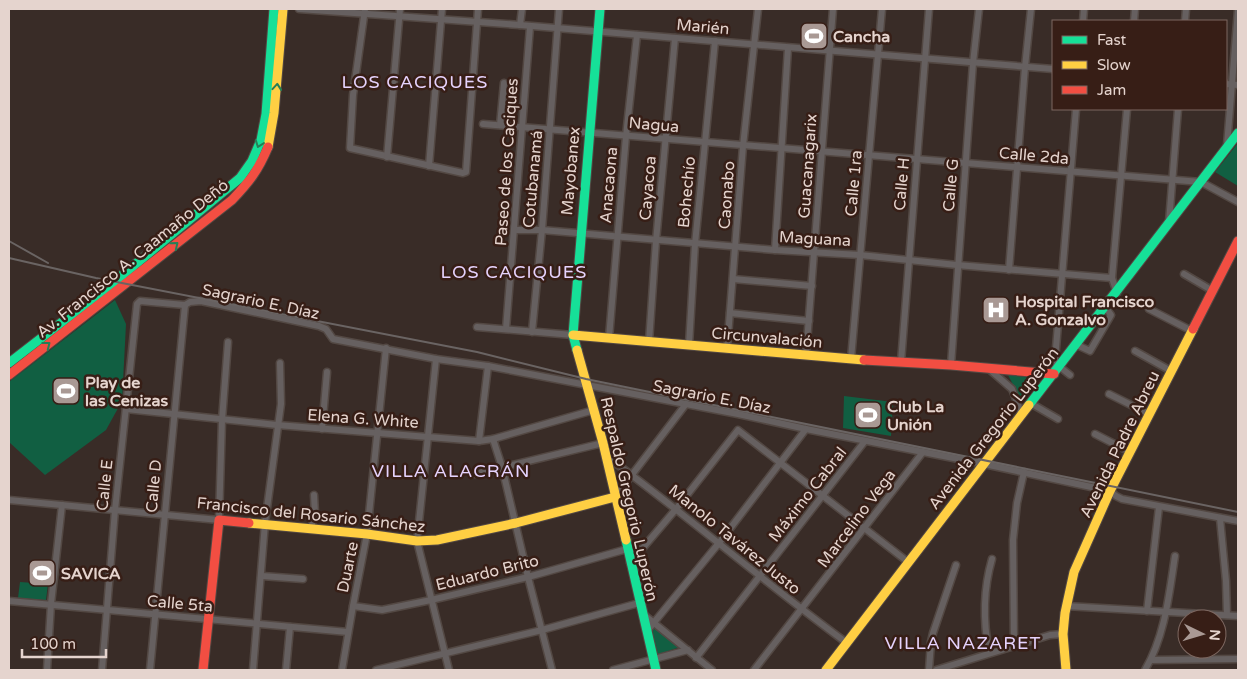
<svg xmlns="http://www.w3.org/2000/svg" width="1247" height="679" viewBox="0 0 1247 679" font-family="'Varela Round',sans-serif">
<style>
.green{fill:#115f42}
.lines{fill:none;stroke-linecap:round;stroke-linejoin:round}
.street-casing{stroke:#534843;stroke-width:9}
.fast-casing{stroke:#534843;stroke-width:11}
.slow-casing{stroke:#534843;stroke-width:11}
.jam-casing{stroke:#534843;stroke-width:11}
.street{stroke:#666060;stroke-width:6}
.fast{stroke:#16e098;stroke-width:9}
.slow{stroke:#ffcf43;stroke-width:9}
.jam{stroke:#f24e42;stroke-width:9}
.rail{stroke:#6a6463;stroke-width:2}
.oneway{stroke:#267f57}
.labels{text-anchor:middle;stroke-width:5;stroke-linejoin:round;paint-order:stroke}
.street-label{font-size:16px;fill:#e5d4ce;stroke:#371e16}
.poi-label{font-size:16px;font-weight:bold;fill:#e5d4ce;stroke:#371e16;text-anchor:start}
.neighbourhood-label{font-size:18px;letter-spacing:1px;fill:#e6d3fd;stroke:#371e16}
</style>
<rect width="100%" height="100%" fill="#392c27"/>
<g class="green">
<polygon points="1238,143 1238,186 1215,172"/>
<polygon points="115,300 126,324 122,401 106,430 45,475 9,442 9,382"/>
<polygon points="1008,375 1040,379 1022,402"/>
<polygon points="844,396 893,402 891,436 843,428"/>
<polygon points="36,568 49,570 49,577 36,577"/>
<polygon points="20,582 48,584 46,600 18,598"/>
<polygon points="656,627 680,647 656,655 651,633"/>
</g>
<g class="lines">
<defs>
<g id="street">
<polyline points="299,9 520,25 1053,69"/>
<polyline points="365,9 353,95 350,148 463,173 466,172 478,9"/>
<polyline points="1083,21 1084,9"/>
<polyline points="1134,21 1135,9"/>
<polyline points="1185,21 1186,9"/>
<polyline points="520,25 522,9"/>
<polyline points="1226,84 1238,85"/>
<polyline points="483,124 1201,182 1238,202"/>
<polyline points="500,125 504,83"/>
<polyline points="1227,145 1238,10"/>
<polyline points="387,157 400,9"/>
<polyline points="429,166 442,9"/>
<polyline points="1169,222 1178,109"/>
<polyline points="515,230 542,230 775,250 860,255 957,265 1112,278"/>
<polyline points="775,250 788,48"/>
<polyline points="1009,270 1025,67 1031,9"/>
<polyline points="1184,274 1213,291"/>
<polyline points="733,279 812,286"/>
<polyline points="1117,293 1112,278 1127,109"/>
<polyline points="185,305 190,302 201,301 319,326 326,329 333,339 436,359 488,366 738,414 806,429 984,464 1110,491 1116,496 1122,499 1238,521"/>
<polyline points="1149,309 1192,331"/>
<polyline points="730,313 809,321"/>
<polyline points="477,327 573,335"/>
<polyline points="506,329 530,27"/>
<polyline points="532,332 542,230 559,9"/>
<polyline points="609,338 626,136 637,35"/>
<polyline points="649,342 656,241 675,38"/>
<polyline points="689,345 695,244 715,41"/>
<polyline points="1077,345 1090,351 1111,315 1106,308"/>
<polyline points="727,349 743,146 758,9"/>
<polyline points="1135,351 1171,371"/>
<polyline points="806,355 833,9"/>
<polyline points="436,359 417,541 449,670"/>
<polyline points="851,359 882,9"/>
<polyline points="901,362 929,9"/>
<polyline points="951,365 973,63 979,9"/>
<polyline points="1060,367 1070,375"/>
<polyline points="989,369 1012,389 1022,415"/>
<polyline points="1054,372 1076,109"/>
<polyline points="1109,394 1149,414"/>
<polyline points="1032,404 1058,419"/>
<polyline points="126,409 277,425 479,441 493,439 594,410"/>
<polyline points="322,429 327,372"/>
<polyline points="1095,434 1130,452"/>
<polyline points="493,439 502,467 528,577 552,670"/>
<polyline points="479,441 488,366"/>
<path d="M 606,456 C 688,516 765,583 847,643"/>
<polyline points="475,474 603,443"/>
<polyline points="615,497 686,404"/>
<polyline points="9,500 219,520 222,420 228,342"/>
<polyline points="1220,518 1226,581 1227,615"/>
<polyline points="311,528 315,514 314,495"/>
<polyline points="630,563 676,509 738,430 908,562"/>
<polyline points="262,576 303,579"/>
<polyline points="9,601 348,632"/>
<polyline points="353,606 382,610 431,600 528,577 627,549"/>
<polyline points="1066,606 1238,616"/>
<polyline points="1147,611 1159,507"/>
<polyline points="643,614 712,670"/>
<polyline points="647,631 719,543 806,429"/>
<polyline points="1014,645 1013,540 1017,503 1024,472"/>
<path d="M 989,653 C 983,621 983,590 992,559"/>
<polyline points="696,658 865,441"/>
<polyline points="1151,660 1238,659"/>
<polyline points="47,670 51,604 62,505"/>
<polyline points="102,670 115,510 137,304 140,301 185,305"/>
<polyline points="150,670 185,305"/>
<polyline points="253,670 265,523 281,404 280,363"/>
<polyline points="286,670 290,627"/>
<polyline points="342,670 353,606 367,534 386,348"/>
<polyline points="376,670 542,630 639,603"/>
<polyline points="613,670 688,650"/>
<polyline points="754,670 923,452"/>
<polyline points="929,670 931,642 933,633 956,565"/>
<polyline points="936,670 1050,635 1063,634"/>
<path d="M 1145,670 C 1165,636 1169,595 1175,556"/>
</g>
<g id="fast">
<polyline points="577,350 573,335 600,9"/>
<polyline points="9,363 115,281 240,178 252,161 261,140 266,114 274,9"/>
<polyline points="1029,405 1238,133"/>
<polyline points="626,540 656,670"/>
</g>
<g id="slow">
<polyline points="268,147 274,113 283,9"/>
<polyline points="573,335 864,360"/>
<polyline points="577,350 603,443 626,540"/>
<polyline points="249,523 367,534 417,541 437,540 516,523 615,497"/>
<polyline points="826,670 1029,405"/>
<polyline points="1066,670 1063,634 1065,613 1074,572 1110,491 1193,329"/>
</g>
<g id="jam">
<polyline points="1193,329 1238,241"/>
<polyline points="864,360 951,365 1054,374"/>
<path d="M 9,375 L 232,200 C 249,182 258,171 268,147"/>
<polyline points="203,670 219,520 249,523"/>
</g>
</defs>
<use href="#street" class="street-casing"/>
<use href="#fast" class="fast-casing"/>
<use href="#slow" class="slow-casing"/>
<use href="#jam" class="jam-casing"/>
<use href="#street" class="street"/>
<use href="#fast" class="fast"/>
<use href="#slow" class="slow"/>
<use href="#jam" class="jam"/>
<g class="rail">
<polyline points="9,241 48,263"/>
<polyline points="9,258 96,278 477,352 586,379 1238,512"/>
</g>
</g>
<defs><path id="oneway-chevron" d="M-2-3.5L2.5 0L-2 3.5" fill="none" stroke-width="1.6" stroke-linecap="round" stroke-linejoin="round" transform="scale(1.25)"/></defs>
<g class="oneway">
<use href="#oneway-chevron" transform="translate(277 87) rotate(-85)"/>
<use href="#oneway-chevron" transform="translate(259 144) rotate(110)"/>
<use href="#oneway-chevron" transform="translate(175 245) rotate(-39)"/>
<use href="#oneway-chevron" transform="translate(47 345) rotate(-38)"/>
</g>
<defs>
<symbol id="stadium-square" viewBox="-11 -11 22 22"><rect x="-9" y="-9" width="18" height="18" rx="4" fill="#a99994" stroke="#371e16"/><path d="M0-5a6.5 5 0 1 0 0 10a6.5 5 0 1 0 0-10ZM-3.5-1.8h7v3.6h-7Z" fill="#fff"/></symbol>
<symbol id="hospital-square" viewBox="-11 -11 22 22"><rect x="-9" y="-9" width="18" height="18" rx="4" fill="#a99994" stroke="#371e16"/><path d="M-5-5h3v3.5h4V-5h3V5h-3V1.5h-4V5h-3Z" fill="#fff"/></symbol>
</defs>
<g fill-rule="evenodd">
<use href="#stadium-square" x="798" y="20" width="32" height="32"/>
<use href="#hospital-square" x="980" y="294" width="32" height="32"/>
<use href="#stadium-square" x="50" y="375" width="32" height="32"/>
<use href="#stadium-square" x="852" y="399" width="32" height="32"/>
<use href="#stadium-square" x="26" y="557" width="32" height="32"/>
</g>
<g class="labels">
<g class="street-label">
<text transform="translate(703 26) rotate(5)" y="6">Marién</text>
<text transform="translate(654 124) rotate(5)" y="6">Nagua</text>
<text transform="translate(1034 155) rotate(5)" y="6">Calle 2da</text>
<text transform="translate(506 162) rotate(-86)" y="6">Paseo de los Caciques</text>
<text transform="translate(807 166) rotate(-86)" y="6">Guacanagarix</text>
<text transform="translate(570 171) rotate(-85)" y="6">Mayobanex</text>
<text transform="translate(532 179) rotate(-85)" y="6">Cotubanamá</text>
<text transform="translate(853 183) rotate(-85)" y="6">Calle 1ra</text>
<text transform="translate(901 184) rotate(-85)" y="6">Calle H</text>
<text transform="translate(608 185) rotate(-85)" y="6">Anacaona</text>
<text transform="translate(950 185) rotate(-85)" y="6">Calle G</text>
<text transform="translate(647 188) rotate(-85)" y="6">Cayacoa</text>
<text transform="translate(686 192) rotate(-85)" y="6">Bohechío</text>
<text transform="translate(726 195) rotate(-86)" y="6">Caonabo</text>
<text transform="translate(815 238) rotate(3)" y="6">Maguana</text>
<text transform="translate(132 258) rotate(-39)" y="6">Av. Francisco A. Caamaño Deñó</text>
<text transform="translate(261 301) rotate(12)" y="6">Sagrario E. Díaz</text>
<text transform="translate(767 337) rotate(5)" y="6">Circunvalación</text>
<text transform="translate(712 396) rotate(11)" y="6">Sagrario E. Díaz</text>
<text transform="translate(363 418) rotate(4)" y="6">Elena G. White</text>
<text transform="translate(993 428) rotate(-52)" y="6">Avenida Gregorio Luperón</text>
<text transform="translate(1119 444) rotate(-64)" y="6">Avenida Padre Abreu</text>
<text transform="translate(104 485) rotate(-84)" y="6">Calle E</text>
<text transform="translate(153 486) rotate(-85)" y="6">Calle D</text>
<text transform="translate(807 494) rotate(-52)" y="6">Máximo Cabral</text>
<text transform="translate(630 499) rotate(77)" y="6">Respaldo Gregorio Luperón</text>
<text transform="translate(311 514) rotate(6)" y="6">Francisco del Rosario Sánchez</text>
<text transform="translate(856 518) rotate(-53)" y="6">Marcelino Vega</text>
<text transform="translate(735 539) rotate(39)" y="6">Manolo Tavárez Justo</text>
<text transform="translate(347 567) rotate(-78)" y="6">Duarte</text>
<text transform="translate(487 572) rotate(-14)" y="6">Eduardo Brito</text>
<text transform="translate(180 603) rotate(5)" y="6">Calle 5ta</text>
</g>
<g class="poi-label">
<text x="833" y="42">Cancha</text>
<text x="1015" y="307">Hospital Francisco<tspan x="1015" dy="18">A. Gonzalvo</tspan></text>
<text x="85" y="388">Play de<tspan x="85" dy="18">las Cenizas</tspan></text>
<text x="887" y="412">Club La<tspan x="887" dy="18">Unión</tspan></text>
<text x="61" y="579">SAVICA</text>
</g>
<g class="neighbourhood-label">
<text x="415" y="88">LOS CACIQUES</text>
<text x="514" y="278">LOS CACIQUES</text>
<text x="451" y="477">VILLA ALACRÁN</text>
<text x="963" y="649">VILLA NAZARET</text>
</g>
</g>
<rect width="1247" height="679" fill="none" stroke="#e5d4ce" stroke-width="20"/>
<rect x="1052" y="20" width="175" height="90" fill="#371e16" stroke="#7d6760"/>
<rect x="1062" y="36" width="25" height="8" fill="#16e098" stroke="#7d6760"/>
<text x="1097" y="45" font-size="15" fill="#e5d4ce">Fast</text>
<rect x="1062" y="61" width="25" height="8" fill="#ffcf43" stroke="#7d6760"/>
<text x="1097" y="70" font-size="15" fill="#e5d4ce">Slow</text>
<rect x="1062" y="86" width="25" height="8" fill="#f24e42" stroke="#7d6760"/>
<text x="1097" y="95" font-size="15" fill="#e5d4ce">Jam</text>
<g transform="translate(1202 634) rotate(95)"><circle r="24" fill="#371e16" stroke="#7d6760"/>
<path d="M0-4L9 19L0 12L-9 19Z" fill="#a99994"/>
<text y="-8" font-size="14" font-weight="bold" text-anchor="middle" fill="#e5d4ce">N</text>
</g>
<path d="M22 649v8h84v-8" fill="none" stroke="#e5d4ce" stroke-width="2.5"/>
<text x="30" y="649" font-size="15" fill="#e5d4ce" stroke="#371e16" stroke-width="4" paint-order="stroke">100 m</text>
</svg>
